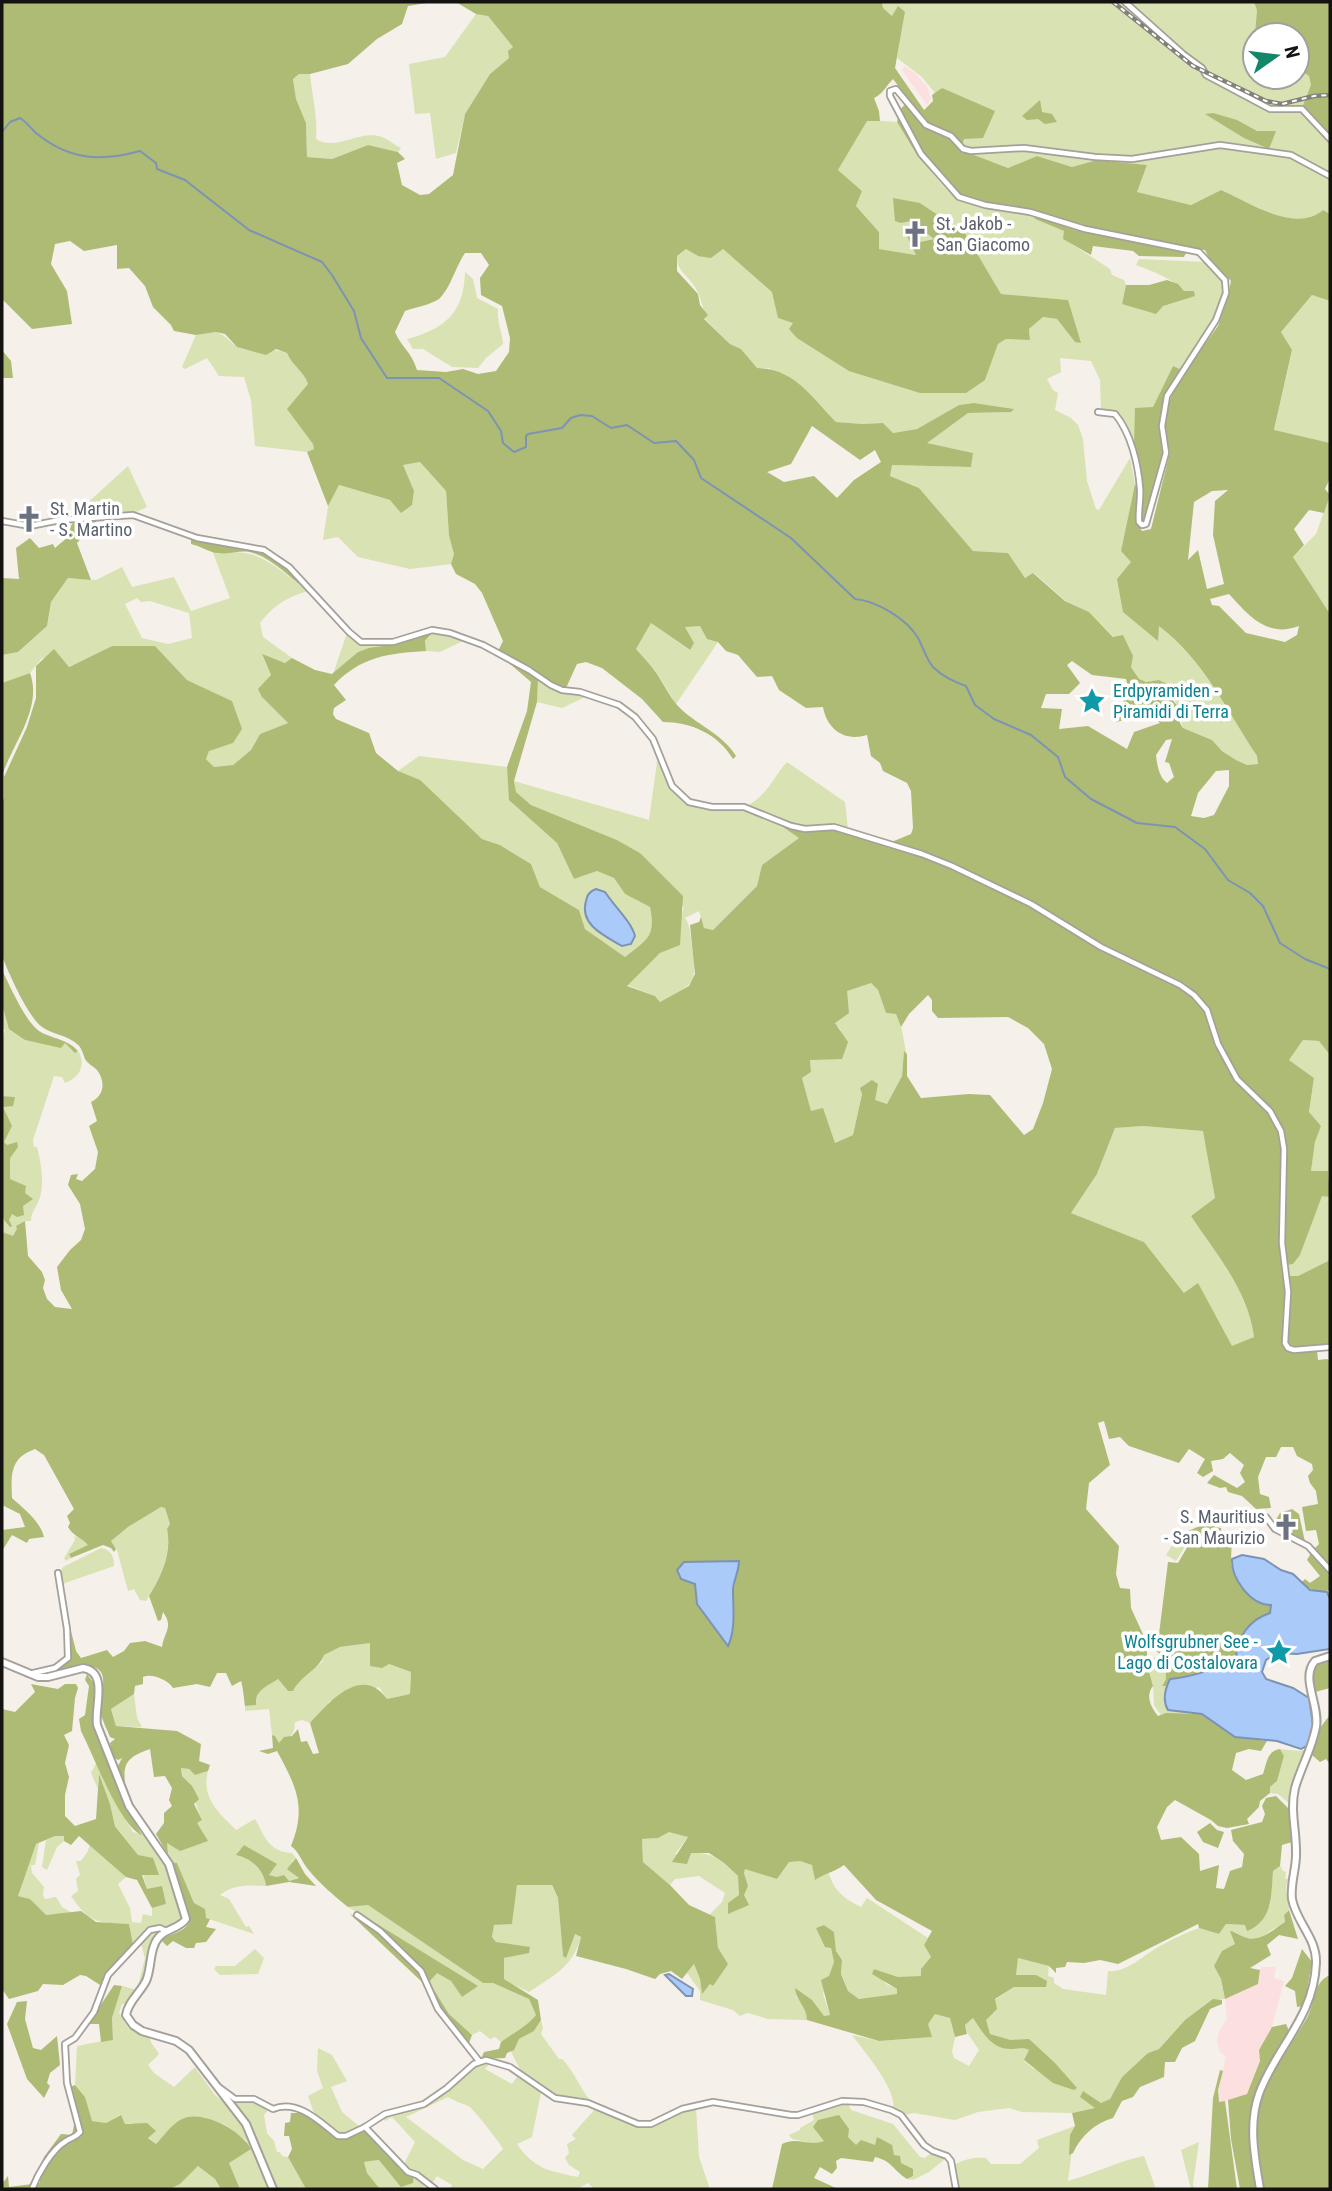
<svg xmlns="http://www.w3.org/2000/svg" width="1332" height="2191" viewBox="0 0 1332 2191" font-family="'Roboto Condensed',sans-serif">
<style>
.industrial{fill:#fbe0df}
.green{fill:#d8e2b2;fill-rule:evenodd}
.forest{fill:#aebb75;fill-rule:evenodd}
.water{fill:#aacaf9;stroke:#7d93b3;stroke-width:2}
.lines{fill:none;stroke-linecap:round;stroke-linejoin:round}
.stream{stroke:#7d93b3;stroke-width:2}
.street-casing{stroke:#a5a099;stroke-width:8}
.secondary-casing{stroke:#a5a099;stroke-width:10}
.street{stroke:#fff;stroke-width:4.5}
.secondary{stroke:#fff;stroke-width:6}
.rail-casing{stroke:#84807c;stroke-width:4.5}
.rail{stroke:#fff;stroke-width:2;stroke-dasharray:5;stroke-linecap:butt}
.labels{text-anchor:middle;stroke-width:7;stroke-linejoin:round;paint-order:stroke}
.worship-label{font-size:18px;fill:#5b616d;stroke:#fff;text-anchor:start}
.culture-label{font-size:18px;fill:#0d838f;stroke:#fff;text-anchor:start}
</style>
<rect width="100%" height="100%" fill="#f6f0ea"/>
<g class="industrial">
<polygon points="905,66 916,74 927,87 931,99 927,105 902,70"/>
<polygon points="1261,1967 1276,1967 1274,1978 1284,1981 1272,2027 1259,2050 1261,2061 1247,2094 1219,2103 1218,2090 1226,2057 1220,2052 1217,2042 1219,2031 1227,2019 1225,1999 1258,1984"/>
</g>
<g class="green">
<path d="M 882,2 L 1254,2 L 1257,9 L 1255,77 L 1297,77 L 1297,68 L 1309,76 L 1326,129 L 1330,134 L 1330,214 L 1323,210 C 1295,234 1250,202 1221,190 L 1191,205 L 1137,192 L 1147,165 L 1097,160 L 1072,167 L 1037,156 L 1008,168 L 961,150 L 964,139 L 942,88 L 935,93 L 922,77 L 897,58 L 905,12 L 892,16 L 883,8 Z"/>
<polygon points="476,14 487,15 513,47 509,58 490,74 465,114 456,153 436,159 430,113 415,114 409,64 445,57"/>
<path d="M 299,74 L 310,74 C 312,96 318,117 316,139 C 337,152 359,129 382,137 C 388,139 394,145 401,148 L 398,152 L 368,145 L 332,159 L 307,157 L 306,123 L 296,99 L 293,79 Z"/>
<path d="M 867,120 L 897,122 C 908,140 941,190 958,199 C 980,210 1009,211 1033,215 L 1035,219 L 1064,231 L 1064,239 L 1110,269 L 1112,275 L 1124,280 L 1126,285 L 1122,304 L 1162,306 L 1184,291 C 1172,278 1152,271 1136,265 L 1139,259 L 1206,262 L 1223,282 C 1226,314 1199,344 1182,370 L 1173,366 L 1134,446 C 1125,425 1126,413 1101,409 L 1100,380 L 1091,361 L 1060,358 L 1061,372 L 1047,379 L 1053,390 L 1058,393 L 1055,410 L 1071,418 L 1078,425 L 1083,439 L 1087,481 L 1096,509 L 1099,510 L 1130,458 L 1135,484 L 1121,551 L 1132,562 L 1158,640 L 1158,625 C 1202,659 1227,710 1257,756 L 1258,764 L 1247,765 L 1236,760 L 1222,751 L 1212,740 L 1183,728 L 1171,686 L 1159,680 L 1146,682 L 1138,679 L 1114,637 L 1089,612 L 1066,601 L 1034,573 L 1025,578 L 1008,553 L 973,551 L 919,488 L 890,476 L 891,465 L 971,467 L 972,453 L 926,443 L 968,413 L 1010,412 L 1007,408 L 974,403 L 959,405 L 917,429 L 893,433 L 883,423 L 862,424 L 836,422 L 815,402 L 769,368 L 757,368 L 741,349 L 730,344 L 704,318 L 708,315 C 700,306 702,298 696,289 C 689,276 676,271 677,256 L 686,249 L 698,256 L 723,249 L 773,292 L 778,318 L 985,380 L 998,344 L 1006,339 L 1030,340 L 1029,329 L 1043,317 L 1057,319 L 1075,342 L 1068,300 L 1001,294 L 965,233 L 920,203 L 901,223 L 911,221 L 934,239 L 915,243 L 907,227 L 903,228 L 917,255 L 879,249 L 879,232 L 856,206 L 862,191 L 838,170 Z"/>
<path d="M 465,272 L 473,279 L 477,298 L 498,309 C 497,324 502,331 503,344 L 486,358 L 478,368 L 452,367 L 423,349 L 413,349 L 407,339 C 445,329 464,313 465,272 Z"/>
<polygon points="1312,295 1330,301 1330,443 1274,431 1292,351 1281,332"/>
<path d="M 216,332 C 227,335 230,344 240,348 C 255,354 271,347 287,353 C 292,366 304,371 308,384 L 314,449 L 307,452 L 255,446 L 251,400 L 244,377 L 219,376 L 207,358 L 185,369 L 182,367 L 196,335 Z"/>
<polygon points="420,462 446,491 449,536 454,554 451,564 410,569 358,557 338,537 323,540 329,500 338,485 390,500 403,465"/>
<polygon points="128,466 147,507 134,513 77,516 83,507"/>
<polygon points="1330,495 1330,614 1293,557 1316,534"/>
<path d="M 212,550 L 218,554 C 261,546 276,569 308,591 C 287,597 274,605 260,623 L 263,637 L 292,658 L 286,663 L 262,655 L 271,675 L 262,697 L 288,723 L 260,734 L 251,750 L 233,765 L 214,767 L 206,759 L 209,750 L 233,743 L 232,701 L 187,680 L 155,646 L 112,646 L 68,667 L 42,658 L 30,673 L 2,683 L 2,655 L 18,652 L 47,626 L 51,602 L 68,578 L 96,580 L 122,567 L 132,587 L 174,577 L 191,611 L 230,598 ZM 137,598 L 141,602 L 150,601 L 189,613 L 192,638 L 168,644 L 142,638 L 125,604 Z"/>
<polygon points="651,623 689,650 694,643 684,626 700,626 718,642 676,704 656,672 636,649"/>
<polygon points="433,632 463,641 440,652 426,651 425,642"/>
<polygon points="347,633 358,643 380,646 358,652 333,674"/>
<polygon points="538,679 551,689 587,696 562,708 537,702"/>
<path d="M 658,755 C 668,791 679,806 717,809 C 726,809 736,808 745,810 C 764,814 783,827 799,838 L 762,865 L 757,886 L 713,930 L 704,928 L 699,911 L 685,918 C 691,927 690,935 692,946 C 697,987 695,982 660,1002 L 655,996 L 627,985 L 660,953 L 679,945 L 680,919 L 684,908 L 640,853 L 617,840 L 531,805 L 516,792 L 514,781 L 649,820 Z"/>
<path d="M 419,756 L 507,767 L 510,800 L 557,843 L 574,879 L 597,871 L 614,878 L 625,894 L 650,907 C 656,937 647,939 625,957 L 585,929 L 579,910 L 540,887 L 531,864 L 500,845 L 482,839 L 451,811 L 398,771 ZM 588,894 L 608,896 C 614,910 627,918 634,931 L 627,946 L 622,946 C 602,934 576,922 588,894 Z"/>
<path d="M 787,762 L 845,802 L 848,829 C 829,824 827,828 809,828 C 789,828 769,816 751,808 L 750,804 C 768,794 774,776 787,762 Z"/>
<polygon points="871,983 878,990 886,1013 896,1014 902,1030 906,1053 904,1052 902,1076 887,1104 875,1101 862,1093 853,1135 835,1143 823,1109 811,1111 802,1078 811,1072 810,1060 841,1030 835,1023 846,990"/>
<path d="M 2,1004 L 25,1040 L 61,1047 L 65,1043 L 75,1053 L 78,1051 C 87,1065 79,1078 65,1083 L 62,1077 L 54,1076 L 33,1140 L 34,1147 L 37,1147 C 41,1163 45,1184 39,1200 C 36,1208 31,1212 31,1221 L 25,1221 L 13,1237 L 2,1232 L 2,1213 L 4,1220 L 9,1220 L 12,1213 L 23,1212 L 23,1205 L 10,1180 L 10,1157 L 4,1142 L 2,1107 L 15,1097 L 2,1096 L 2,1038 L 5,1030 L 2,1027 Z"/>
<polygon points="1303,1040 1319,1041 1330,1055 1330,1181 1328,1172 1311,1171 1315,1142 1321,1126 1309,1113 1314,1078 1289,1060"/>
<path d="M 1143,1126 L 1204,1131 L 1215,1198 L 1191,1216 C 1216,1254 1248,1291 1254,1337 L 1232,1347 L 1198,1284 L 1185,1294 L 1144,1242 L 1071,1213 L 1097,1174 L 1115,1128 Z"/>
<polygon points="1322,1195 1330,1197 1330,1260 1298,1276 1288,1276 1287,1265 1293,1264 1300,1255"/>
<path d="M 161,1507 L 165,1508 L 170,1524 L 167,1529 C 172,1556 160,1579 146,1601 L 140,1600 L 134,1589 L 128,1591 L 117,1550 L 111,1541 L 128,1527 Z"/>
<polygon points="1179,1534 1189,1540 1176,1561 1166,1555"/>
<polygon points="74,1536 82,1539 89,1545 69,1554 71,1558 66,1561 64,1558 75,1540"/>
<path d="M 101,1548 C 112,1550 114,1557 114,1566 L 65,1583 L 62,1586 L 60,1573 L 63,1567 Z"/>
<path d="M 370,1643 L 389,1664 L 411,1672 L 410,1694 L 387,1699 L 379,1687 L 330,1701 L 310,1723 L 302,1720 L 295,1722 C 295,1735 290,1738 279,1744 L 275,1736 L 272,1735 L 269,1709 L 245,1711 L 245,1706 L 256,1705 C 256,1689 266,1686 278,1679 L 288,1691 L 322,1662 L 324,1655 L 340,1647 Z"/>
<polygon points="1155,1657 1165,1660 1166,1679 1162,1685 1166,1686 1165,1696 1168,1710 1190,1713 1161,1715 1154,1705 1153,1686 1147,1661"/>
<polygon points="134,1694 137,1718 142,1727 116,1726 111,1709"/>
<polygon points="1280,1749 1300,1751 1308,1749 1294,1780 1289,1803 1278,1794 1270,1793 1270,1787 1277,1781 1284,1756"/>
<path d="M 97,1762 L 117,1806 L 133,1832 L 145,1835 L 167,1864 L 183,1916 C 178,1927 164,1926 156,1935 C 145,1948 147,1970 141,1985 L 125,2005 L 122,2004 L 119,2013 L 129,2029 L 131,2027 L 150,2039 C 151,2045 156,2048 159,2054 L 148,2065 L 154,2073 L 174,2087 L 195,2067 L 215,2095 L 228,2105 L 243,2125 L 268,2189 L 240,2189 L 229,2163 L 247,2141 L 224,2124 L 203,2117 L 156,2144 L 132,2123 L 125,2124 L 120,2115 L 106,2123 L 91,2121 L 85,2097 L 75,2085 L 77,2046 L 113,2039 L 112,2018 L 122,1986 L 137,1990 L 145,1958 L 141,1944 L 133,1944 L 129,1924 C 98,1923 89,1923 71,1896 L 78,1891 L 76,1879 L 80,1875 L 76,1861 L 81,1861 L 88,1851 L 90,1843 L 126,1877 L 118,1884 L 130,1908 L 132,1922 L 141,1923 L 143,1914 L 152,1916 L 152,1908 L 166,1904 L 147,1889 L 138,1855 L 115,1825 L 110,1804 L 98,1777 L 98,1789 L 91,1773 Z"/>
<path d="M 181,1767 L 189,1769 L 195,1775 L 208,1771 C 201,1798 218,1812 236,1830 L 255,1819 C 265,1837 269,1852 292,1853 L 296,1858 L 292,1861 L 300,1877 L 289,1881 L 269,1875 L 276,1865 L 244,1845 L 237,1854 C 250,1859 264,1869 266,1886 C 250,1885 233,1884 220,1895 L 229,1899 L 246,1927 L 249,1926 L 254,1934 L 206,1918 L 194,1903 L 177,1863 C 167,1860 167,1850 167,1842 L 180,1851 L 197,1823 L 202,1820 C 194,1803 195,1789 182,1776 Z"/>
<path d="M 669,1831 L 688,1837 L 675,1854 C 708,1851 714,1853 738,1876 L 740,1895 L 728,1903 L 729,1913 L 748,1886 L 744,1873 L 745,1868 L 777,1879 L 789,1861 L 800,1861 L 813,1865 L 815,1879 L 828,1871 C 834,1891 843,1898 861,1907 L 867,1898 L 928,1938 L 924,1945 L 931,1957 L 921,1977 L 898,1977 L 874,1969 L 886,1984 L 897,1989 L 897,1995 L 859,1999 L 848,1991 L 841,1973 L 842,1960 L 836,1951 L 834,1932 L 824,1925 L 816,1928 L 831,1948 L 834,1962 L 823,1994 L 830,2015 L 824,2016 L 795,1995 L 807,2012 L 807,2020 L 768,2019 L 748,2013 L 740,2016 L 733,2010 L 700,2000 L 700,1991 L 687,1973 L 694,1964 L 700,1979 L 702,1993 L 710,1984 L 713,1986 L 718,1948 L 715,1917 L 710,1914 L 722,1902 L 725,1893 L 699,1876 L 675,1879 L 670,1885 L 643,1862 L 642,1839 L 658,1838 Z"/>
<polygon points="55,1836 64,1836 64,1841 57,1847 47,1870 42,1867 46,1840"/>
<polygon points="39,1843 35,1865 31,1865 32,1873 44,1887 43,1895 45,1899 56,1897 62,1907 72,1913 45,1915 30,1899 18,1896 35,1844"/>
<path d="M 1280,1866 L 1283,1871 L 1286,1872 L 1285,1878 L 1288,1879 L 1286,1888 L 1289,1910 L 1284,1915 L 1285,1922 L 1270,1931 L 1263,1938 L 1245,1938 L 1234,1931 L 1236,1945 L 1214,1966 L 1221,1979 L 1225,1999 L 1213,2000 L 1185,2020 L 1159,2049 L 1148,2053 L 1122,2077 L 1110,2099 L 1101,2103 L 1083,2092 L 1095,2108 L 1072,2113 L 1022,2112 L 1009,2108 L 978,2112 L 955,2120 L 914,2113 L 904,2115 L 893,2109 C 898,2091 864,2051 852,2035 L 879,2041 L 931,2037 L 927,2024 L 935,2013 L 950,2018 L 955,2037 L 952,2052 L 954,2058 L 969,2066 L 979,2050 L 968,2034 L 965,2025 L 973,2018 C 983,2033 992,2050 1012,2049 C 1020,2049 1022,2047 1029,2050 L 1024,2061 L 1034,2069 L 1055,2063 L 1011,2040 L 990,2034 L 985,2020 L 995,2000 L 1014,1987 L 1018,1958 L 1049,1966 L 1048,1976 L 1054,1978 L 1054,1983 L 1063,1989 L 1106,1995 L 1108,1971 C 1126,1973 1143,1956 1158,1947 C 1171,1940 1185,1933 1199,1928 L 1219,1934 L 1226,1924 L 1245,1925 L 1270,1905 L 1273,1871 Z"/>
<path d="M 551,1884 L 558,1898 L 563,1956 L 566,1957 L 574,1934 L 581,1937 C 572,1968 554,1975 529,1992 L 504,1980 L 504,1958 L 528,1953 L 496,1942 L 492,1937 L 494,1925 L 512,1923 L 517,1885 Z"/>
<path d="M 368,1905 L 483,1983 L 493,1983 L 529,1999 L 536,2015 C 526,2027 513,2033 501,2042 L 495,2037 L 490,2039 L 480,2031 L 472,2035 L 449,2014 L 429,1982 L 437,1972 L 451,1981 L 462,1997 L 477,1986 L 348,1907 Z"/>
<polygon points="255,1949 264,1958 258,1974 220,1975 214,1969 216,1966 235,1966"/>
<path d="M 541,2020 L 543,2028 L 541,2034 L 559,2059 L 562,2059 C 575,2072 580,2089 592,2103 C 575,2096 558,2098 542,2088 L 532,2137 L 517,2144 C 534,2169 549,2171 578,2177 L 580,2172 L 569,2165 L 565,2158 L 569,2153 L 567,2144 L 576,2139 L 572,2135 L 595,2109 C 608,2114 636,2129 649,2127 C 663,2124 679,2111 696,2107 L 699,2157 L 710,2189 L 594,2189 L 588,2183 L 577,2189 L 450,2189 L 452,2185 L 437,2176 L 432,2184 L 403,2166 L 415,2142 L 392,2117 L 385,2121 L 382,2117 C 406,2110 429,2105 449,2089 C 462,2079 473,2062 491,2062 L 485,2069 L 512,2084 L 521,2071 L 511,2052 L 519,2039 L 534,2031 ZM 448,2097 C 455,2102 463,2103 470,2107 C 473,2109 502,2145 503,2149 L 483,2169 L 463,2160 L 406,2117 Z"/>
<polygon points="318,2048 332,2055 347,2081 331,2087 342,2112 360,2127 344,2135 339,2134 315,2116 308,2096 323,2088 317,2071"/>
<polygon points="231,2100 253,2101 268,2110 264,2115 267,2133 274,2141 277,2152 280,2152 282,2156 288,2157 306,2189 275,2189 249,2123"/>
<polygon points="841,2103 848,2103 851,2110 893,2124 920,2157 925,2158 931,2153 946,2158 929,2172 913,2180 907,2179 913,2176 877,2138 875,2146 856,2146 847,2137 815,2144 792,2139 789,2135 800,2130 800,2128 814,2120 812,2112"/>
<path d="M 1075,2126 L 1068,2181 C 1094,2174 1118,2161 1144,2156 L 1156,2189 L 958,2189 L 954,2165 C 965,2159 974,2157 986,2158 L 991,2164 L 1020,2164 L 1039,2148 L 1037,2140 Z"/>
<polygon points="1199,2142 1193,2184 1194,2189 1191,2189 1181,2150"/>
<polygon points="380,2160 414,2175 427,2184 421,2189 380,2189 367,2173 364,2162"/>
<polygon points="198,2166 215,2179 221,2189 170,2189 180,2184"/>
</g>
<g class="forest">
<path d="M 2,2 L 433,2 L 408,6 L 402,24 L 377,39 L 348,64 L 310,74 L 299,74 L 293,79 L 296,99 L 306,123 L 307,157 L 332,159 L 368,145 L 398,152 L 405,159 L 397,163 L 402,185 L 420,195 L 429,194 L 453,175 L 465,114 L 490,74 L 509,58 L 508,51 L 513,47 L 488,16 L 476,14 L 456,2 L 882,2 L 883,8 L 892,16 L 898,6 L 905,12 L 895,68 L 924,110 L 933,101 L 932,95 L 942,88 L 995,111 L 983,138 L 964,139 L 962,146 L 952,135 L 927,124 L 893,79 C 886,86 883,94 874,98 L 879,111 L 880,121 L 867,121 L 838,170 L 862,191 L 856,206 L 879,232 L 879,249 L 916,255 L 903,228 L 908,227 L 915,243 L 934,239 L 911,221 L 901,223 L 895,221 L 893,198 L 920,203 L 965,233 L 1001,294 L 1068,300 L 1081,343 L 1075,342 L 1057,319 L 1043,317 L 1029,329 L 1030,340 L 1006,339 L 998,344 L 985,380 L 966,393 L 920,393 L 849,371 L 797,338 L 789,329 L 793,323 L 778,318 L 772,292 L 723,249 L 711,258 L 698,256 L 686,249 L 677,256 L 677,271 L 698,294 L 700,305 L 708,315 L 704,319 L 730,344 L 741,349 L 757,368 C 795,369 811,397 836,422 L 862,424 L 883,423 L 893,433 L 917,429 L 959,405 L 974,403 L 1014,409 L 1011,412 L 968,413 L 927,443 L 973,453 L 971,467 L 892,465 L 890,476 L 919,488 L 973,551 L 1008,553 L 1025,578 L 1033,573 L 1065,601 L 1089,612 L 1113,637 L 1123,635 L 1133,656 L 1131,667 L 1139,679 L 1146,682 L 1159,680 L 1171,686 L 1174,702 L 1179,707 L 1180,723 L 1183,728 L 1212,740 L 1222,751 L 1236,760 L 1247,765 L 1258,764 L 1257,756 C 1227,711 1203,659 1159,626 L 1158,641 L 1123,612 L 1117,579 L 1131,562 L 1121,551 L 1135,484 L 1138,489 L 1137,523 L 1142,531 L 1151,529 L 1170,452 L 1164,427 L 1165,412 L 1178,381 L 1218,326 L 1227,301 L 1231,281 L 1209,258 L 1205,250 L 1174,246 L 1076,225 C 1038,209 997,208 959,194 L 956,198 L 916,153 L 897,122 L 900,110 L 906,103 L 925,126 L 951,138 L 961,150 L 1008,168 L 1037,156 L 1072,167 L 1097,160 L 1147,165 L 1137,192 L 1191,205 L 1221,190 C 1249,202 1295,234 1323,210 L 1330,214 L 1330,301 L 1312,295 L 1281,332 L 1292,350 L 1274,430 L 1330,443 L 1330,478 L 1325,489 L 1330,495 L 1324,513 L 1309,510 L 1294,529 L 1304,545 L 1293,557 L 1330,614 L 1330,1055 L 1319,1041 L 1303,1040 L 1289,1060 L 1314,1078 L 1309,1112 L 1321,1126 L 1315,1142 L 1311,1171 L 1328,1171 L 1330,1197 L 1322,1196 L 1300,1255 L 1293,1264 L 1287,1265 L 1284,1243 L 1286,1149 L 1282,1130 L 1270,1110 L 1238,1079 L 1219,1044 L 1207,1010 L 1194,994 L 1101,946 L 1031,903 L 952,865 L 889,843 L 911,834 L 913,828 L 911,791 L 907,783 L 883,771 L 880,763 L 871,756 L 867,735 C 844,742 827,729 823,707 L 806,708 L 779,690 L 772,676 L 757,677 L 738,655 L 726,651 L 718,642 L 707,639 L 700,626 L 685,627 L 694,643 L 690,650 L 651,623 L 636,649 C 643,657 651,665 657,674 C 664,685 670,697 678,706 C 696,725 722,733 736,756 L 733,759 C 718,734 691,722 663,722 L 642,699 L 602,668 L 586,662 L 577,664 L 566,688 L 550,682 L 530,667 L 498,651 L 503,641 L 482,593 L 475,584 L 456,574 L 451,564 L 454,554 L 449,536 L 446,491 L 420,462 L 403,465 L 414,491 L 412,505 L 401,513 L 390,500 L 339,485 L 328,506 L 307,452 L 314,449 L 313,444 L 287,409 L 308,384 C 304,371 292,366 287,353 L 276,349 L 266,355 L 237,347 L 225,334 L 216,332 L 196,335 L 174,331 L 171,325 L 153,307 L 145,286 L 129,268 L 117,269 L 117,245 L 84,251 L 70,241 L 55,244 L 51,264 L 67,291 L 72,324 L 32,329 L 2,299 ZM 465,253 L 481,253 L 489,265 L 480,278 L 481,295 L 502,306 L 510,338 L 509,352 L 496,371 L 478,374 L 463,369 L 446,372 L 417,370 C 411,351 402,348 395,332 L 405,311 C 416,307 430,305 439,299 C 450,289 456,266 465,253 ZM 812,426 L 860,460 L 875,450 L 881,462 L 854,480 L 837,498 L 814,476 L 784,482 L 767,472 L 791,464 ZM 1228,490 L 1215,501 L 1213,535 L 1224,584 L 1207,589 L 1198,550 L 1188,560 L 1194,502 L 1212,491 ZM 1229,594 C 1249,616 1267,638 1299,626 L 1297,635 L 1285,642 L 1246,633 L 1219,606 L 1212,605 L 1210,599 ZM 1072,661 L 1092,675 L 1126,679 L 1129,691 L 1123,701 L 1126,705 L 1116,722 C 1130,719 1150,710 1160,723 L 1134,732 L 1127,749 L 1088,726 L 1059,729 L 1062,709 L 1041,708 L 1046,694 L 1069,694 L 1080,683 L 1067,665 ZM 1172,739 L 1165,762 L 1169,763 L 1174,777 L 1167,783 C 1159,777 1157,765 1156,755 L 1166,740 ZM 1229,770 L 1229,786 L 1214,815 L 1204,818 L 1191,816 L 1198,793 L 1216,771 Z"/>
<polygon points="1254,2 1330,2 1330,134 1302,108 1311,85 1309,76 1297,68 1297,35 1255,35 1257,10"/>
<polygon points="1040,100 1042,112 1052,114 1057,122 1045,124 1038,119 1027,120 1022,116"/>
<polygon points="1213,113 1237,120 1257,131 1276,131 1269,149 1244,138 1205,114"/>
<polygon points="1033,215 1075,230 1186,253 1184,257 1139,256 1133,251 1093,246 1091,255 1063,239 1064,231 1035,219"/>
<polygon points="1167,280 1178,284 1184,291 1194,291 1195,296 1163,306 1156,314 1122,304 1126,285 1149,285"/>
<polygon points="2,350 11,361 13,378 2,378"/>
<polygon points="1173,366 1182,370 1166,395 1161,427 1164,453 1153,502 1144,521 1141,518 1142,482 1134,446 1135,408 1153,407"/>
<polygon points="99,518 77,543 91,580 68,578 51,602 47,626 18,652 2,655 2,578 19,579 16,548 30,538 39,548 53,544 55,548 69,536 68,530 75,520"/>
<path d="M 191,538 L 262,551 L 289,568 L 308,587 L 306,589 C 288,577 273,558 250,552 C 240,550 226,555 217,553 C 209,552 200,546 191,544 Z"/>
<path d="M 433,632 L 425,641 L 426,651 C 389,653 360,657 334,685 L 346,700 L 334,708 L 333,714 L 336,719 L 369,733 L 376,753 L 398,771 L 420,780 L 482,839 L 500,845 L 531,864 L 540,887 L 579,910 L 585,929 L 625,957 C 647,939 656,937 650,907 L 625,894 L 614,878 L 597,871 L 574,879 L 557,843 L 509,800 L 507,767 L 527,711 L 531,682 L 503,658 L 538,679 L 537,702 L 514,781 L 516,792 L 531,805 L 617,840 L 640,853 L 683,896 L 680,945 L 660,953 L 627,986 L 655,996 L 660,1002 L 689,986 L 695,974 L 690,925 L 699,922 L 701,917 L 704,928 L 713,930 L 757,886 L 762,865 L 799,838 L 780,825 L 805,831 L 834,828 L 922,855 L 952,867 L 1030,904 L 1100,947 L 1167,978 L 1193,995 L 1206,1011 L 1217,1044 L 1237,1079 L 1269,1112 L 1281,1131 L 1284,1149 L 1282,1243 L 1287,1292 L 1282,1333 L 1283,1343 L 1287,1349 L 1317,1350 L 1318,1360 L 1327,1359 L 1330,1361 L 1330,1567 L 1314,1549 L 1319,1544 L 1316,1530 L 1306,1531 L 1302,1507 L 1318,1504 L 1316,1491 L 1310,1483 L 1308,1476 L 1313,1470 L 1312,1464 L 1297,1456 L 1293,1447 L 1281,1447 L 1276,1457 L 1266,1457 L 1258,1477 L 1260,1494 L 1269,1497 L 1271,1508 L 1256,1509 L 1242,1496 L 1228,1492 L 1226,1487 L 1220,1488 L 1207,1483 L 1214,1475 L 1237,1488 L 1245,1482 L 1240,1473 L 1244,1465 L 1230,1453 L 1223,1459 L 1211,1461 L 1213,1471 L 1203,1477 L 1197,1473 L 1205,1459 L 1189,1449 L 1179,1463 L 1129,1446 L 1120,1437 L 1109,1439 L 1104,1421 L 1098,1423 L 1110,1465 L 1089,1483 L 1086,1509 L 1119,1546 L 1116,1574 L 1120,1588 L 1130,1589 L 1131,1608 L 1147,1643 L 1147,1664 L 1153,1686 C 1145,1696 1151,1707 1158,1716 L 1166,1713 L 1202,1714 L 1235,1737 L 1267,1741 L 1261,1751 L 1249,1749 L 1236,1753 L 1232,1770 L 1246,1780 L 1263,1774 C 1267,1762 1267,1751 1280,1749 L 1284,1756 L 1277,1781 L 1270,1787 L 1270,1793 L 1260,1801 L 1259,1807 L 1247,1819 L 1249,1824 L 1227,1828 L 1218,1826 L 1211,1820 L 1175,1800 L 1167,1807 L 1157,1827 L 1161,1840 L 1181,1837 L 1199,1854 L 1200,1871 L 1219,1865 L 1216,1888 L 1224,1889 L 1230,1871 L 1242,1867 L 1244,1854 L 1233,1841 L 1231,1830 L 1262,1822 L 1265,1814 L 1262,1806 L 1266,1798 L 1276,1796 L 1289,1809 L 1292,1842 L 1282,1845 L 1280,1866 L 1273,1871 C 1271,1896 1273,1920 1247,1931 L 1245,1925 L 1226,1924 L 1219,1934 L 1199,1928 L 1198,1924 L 1118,1964 L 1100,1960 L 1084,1963 L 1067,1962 L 1065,1967 L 1056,1968 L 1056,1973 L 1049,1966 L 1018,1958 L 1016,1975 L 1036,1975 L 1047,1981 L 1046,1987 L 1014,1987 L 995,1999 L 997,2009 L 986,2020 L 990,2034 L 1011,2040 L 1029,2039 L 1055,2063 L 1077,2088 L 1074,2090 L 1053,2083 L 1024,2060 L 1029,2050 C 1021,2047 1019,2049 1012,2049 C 992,2050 983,2033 973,2018 L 965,2025 L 967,2034 L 955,2037 L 950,2018 L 935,2014 L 928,2024 L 932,2037 L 879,2041 L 807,2020 C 807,2007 796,2001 795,1988 L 812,2000 L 824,2016 L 830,2015 L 821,1980 L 829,1976 L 834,1962 L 831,1948 L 825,1947 L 816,1928 L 824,1925 L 834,1932 L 836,1951 L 842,1960 L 841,1974 L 848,1991 L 859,1999 L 897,1994 L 897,1989 L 872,1974 L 874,1969 L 898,1977 L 921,1976 L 921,1969 L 931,1957 L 924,1945 L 932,1931 L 876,1900 L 844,1865 C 835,1872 825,1873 815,1880 L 812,1865 L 800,1861 L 789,1862 L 777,1879 L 745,1869 L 744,1873 L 748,1886 L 744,1895 L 749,1905 L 728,1914 L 728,1903 L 739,1895 L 738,1876 L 724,1863 L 709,1853 L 691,1853 L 687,1864 L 672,1862 L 688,1837 L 669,1832 L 658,1838 L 642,1839 L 643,1862 L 670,1885 L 689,1905 L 715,1917 L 718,1948 L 728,1964 L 713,1986 L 710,1984 L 702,1994 L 700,1979 L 694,1964 L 682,1979 L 671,1971 L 660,1974 L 655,1979 L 626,1969 L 576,1956 L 581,1937 L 575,1934 L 566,1958 L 563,1956 L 558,1898 L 552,1885 L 517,1885 L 512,1924 L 494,1925 L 492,1937 L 496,1942 L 530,1947 L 529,1953 L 504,1958 L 504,1979 L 538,2000 L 541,2020 L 534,2031 L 519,2039 L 514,2050 L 507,2053 L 505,2058 L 481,2059 L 484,2052 L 499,2049 L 501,2042 C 513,2033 526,2027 536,2015 L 529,1999 L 493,1983 L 483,1983 L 368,1905 L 348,1907 C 333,1895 319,1883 307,1868 C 301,1860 299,1852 291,1846 C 307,1807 296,1786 277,1751 L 268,1754 L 259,1751 L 273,1748 L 272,1735 L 275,1736 L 279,1743 L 284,1737 L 292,1736 L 298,1729 L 301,1742 L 307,1741 L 313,1754 L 319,1753 L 310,1723 C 329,1702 362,1664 387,1699 L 410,1694 L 411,1672 L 389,1664 L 382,1668 L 370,1666 L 370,1643 L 340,1647 L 324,1655 C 319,1670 300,1676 293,1691 L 288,1691 L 278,1679 C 266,1687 255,1690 256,1705 L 245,1706 C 244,1699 243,1687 241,1681 L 232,1686 L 226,1673 L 217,1673 L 210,1687 L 197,1684 L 173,1688 C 168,1680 152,1673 143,1677 L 143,1684 L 135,1686 L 134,1694 L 111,1709 L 116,1726 L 177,1731 L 201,1744 L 199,1761 L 210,1765 L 208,1771 L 195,1775 L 189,1769 L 181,1768 L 182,1776 L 192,1786 L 199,1799 L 194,1804 L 202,1820 L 197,1823 L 208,1841 L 180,1851 L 167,1843 L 168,1855 L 156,1834 L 164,1823 L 164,1813 L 172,1806 L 169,1800 L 172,1788 L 165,1776 L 154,1777 L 150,1749 C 125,1758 122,1764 126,1790 L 117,1768 L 122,1758 L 118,1760 L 113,1757 L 110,1743 L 115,1739 L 110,1737 C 107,1729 102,1720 100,1711 C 99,1703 103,1693 103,1684 C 106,1657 72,1667 56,1671 L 56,1670 C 81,1654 62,1650 71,1631 L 76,1651 L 81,1658 L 107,1650 L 113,1657 L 124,1651 L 130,1643 L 145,1641 L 162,1647 C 164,1632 174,1627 163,1612 L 161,1620 L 158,1621 L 149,1596 C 162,1575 172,1553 167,1529 L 170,1524 L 165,1508 L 161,1507 L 128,1527 L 111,1541 L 116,1549 L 114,1552 L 111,1548 L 103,1545 L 71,1558 L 69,1554 L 88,1545 C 81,1537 73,1536 68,1527 L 70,1523 L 67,1516 L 74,1509 L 44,1455 L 35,1449 C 10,1458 11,1474 12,1498 C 24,1509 40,1521 44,1537 L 29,1539 L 27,1543 L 12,1535 L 2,1551 L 2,1530 L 25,1527 L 20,1514 L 2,1505 L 2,1232 L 13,1236 L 17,1229 L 16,1226 L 25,1221 L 28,1256 L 42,1272 L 45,1280 L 43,1288 L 47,1299 L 55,1307 L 72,1309 L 61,1290 L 57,1267 L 70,1250 L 81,1240 L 85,1229 L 80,1204 L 68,1185 L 71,1175 L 78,1174 L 76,1179 L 82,1181 L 95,1169 L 98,1152 L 89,1126 L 97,1121 L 91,1102 C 104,1096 106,1082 97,1070 C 93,1066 88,1064 85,1059 C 83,1054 82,1048 77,1044 C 65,1033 46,1035 35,1020 C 22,1003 10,976 2,956 L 2,805 L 4,797 L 4,777 L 27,727 L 36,698 L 36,666 L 54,649 L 69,667 L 112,646 L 155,646 L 187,680 L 232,701 L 242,729 L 233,743 L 209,751 L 206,759 L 214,767 L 233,765 L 251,750 L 260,734 L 288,723 L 262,697 L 258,689 L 271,675 L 262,654 L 285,663 L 292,658 L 315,670 L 332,674 L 358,652 L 369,648 L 401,643 L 425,633 ZM 871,983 L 878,990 L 886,1013 L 896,1014 L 901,1027 L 909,1014 L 928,995 L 932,1000 L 932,1011 L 938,1018 L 1008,1017 L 1028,1028 L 1044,1044 L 1052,1069 L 1043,1103 L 1033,1129 L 1024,1135 L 990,1095 L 969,1094 L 921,1098 L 907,1076 L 907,1054 L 904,1051 L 902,1076 L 887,1104 L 875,1100 L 878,1084 L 872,1080 L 860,1088 L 862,1094 L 853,1135 L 835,1143 L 823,1108 L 811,1111 L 802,1078 L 811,1072 L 810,1060 L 842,1059 L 848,1042 L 835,1023 L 849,1013 L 847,991 ZM 1143,1126 L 1203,1131 L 1215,1198 L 1191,1216 C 1216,1254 1248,1290 1254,1337 L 1232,1346 L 1198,1283 L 1184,1293 L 1144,1242 L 1071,1213 L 1097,1174 L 1115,1128 ZM 691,1561 L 739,1561 C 739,1571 734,1579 734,1589 C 733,1607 736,1629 728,1645 L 697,1604 L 696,1584 L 692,1581 Z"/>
<path d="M 30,673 C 43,708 12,745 2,776 L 2,683 Z"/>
<path d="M 2,970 C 10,986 25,1021 39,1031 C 52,1039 68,1039 78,1051 L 75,1053 L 65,1043 L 61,1048 L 25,1040 L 9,1029 L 2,1004 Z"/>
<polygon points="2,1096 15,1097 13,1106 3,1107 12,1126 4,1142 7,1145 17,1142 18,1147 10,1158 10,1179 26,1186 25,1193 33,1199 23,1206 24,1215 17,1217 12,1214 9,1220 12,1226 10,1227 4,1220 2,1213"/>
<polygon points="1330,1260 1330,1346 1289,1347 1286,1343 1288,1276 1298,1276"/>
<polygon points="1292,1509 1299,1514 1305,1542 1292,1534 1293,1529 1288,1519 1278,1524 1276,1520 1280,1513"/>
<path d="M 1212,1518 L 1215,1519 L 1215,1527 L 1221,1528 L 1222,1534 L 1231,1540 C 1232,1547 1231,1555 1231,1562 C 1233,1581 1252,1605 1271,1605 L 1270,1613 C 1251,1618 1236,1639 1236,1658 C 1218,1669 1191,1677 1170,1679 L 1166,1686 L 1162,1686 L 1166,1679 L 1165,1660 L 1151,1645 L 1159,1634 L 1168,1562 L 1178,1563 L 1192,1539 L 1186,1532 L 1209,1522 Z"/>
<path d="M 1311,1553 L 1328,1569 L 1330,1590 C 1322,1593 1308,1590 1301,1583 L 1305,1579 L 1310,1583 L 1320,1576 L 1307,1560 Z"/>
<polygon points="1328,1657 1330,1657 1330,1688 1315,1692 1313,1677 1314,1668"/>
<path d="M 87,1674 L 95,1685 L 93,1720 L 126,1806 L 142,1835 C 120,1827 93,1754 81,1731 L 79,1719 L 85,1715 L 89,1686 L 85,1680 Z"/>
<polygon points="31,1684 58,1689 65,1684 76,1684 78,1688 75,1698 72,1731 64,1735 69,1745 65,1763 69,1777 65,1795 65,1816 75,1826 96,1819 99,1774 110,1804 115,1826 138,1855 153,1858 159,1875 142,1875 147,1889 162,1886 166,1904 152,1908 137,1880 126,1877 79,1836 71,1845 64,1841 64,1836 55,1836 36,1844 18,1896 30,1899 46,1915 81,1911 96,1922 129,1924 133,1944 105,1975 100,1985 86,1976 80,1975 63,1985 43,1984 38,1991 9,1999 2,1989 2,1709 15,1712 35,1692"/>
<polygon points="1330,1703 1330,1764 1326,1759 1320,1762 1312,1755 1320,1728 1329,1716"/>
<polygon points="1210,1823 1217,1830 1224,1832 1218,1848 1203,1842 1197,1832"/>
<path d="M 244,1845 L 277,1864 L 269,1875 L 277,1877 L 284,1875 L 289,1881 L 299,1878 L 287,1869 L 296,1858 L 305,1874 L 316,1886 L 289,1882 L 266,1886 C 264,1870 251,1858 236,1855 Z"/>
<path d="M 172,1862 L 177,1863 L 194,1903 L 205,1909 L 206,1918 L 210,1919 L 206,1927 L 216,1929 L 206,1942 L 196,1943 L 194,1948 L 186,1948 L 173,1941 L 167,1946 L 161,1940 C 170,1933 183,1933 189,1923 L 188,1910 Z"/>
<path d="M 1289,1910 L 1298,1939 L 1279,1935 L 1267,1945 L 1271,1955 L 1250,1968 L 1260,1970 L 1258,1984 L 1225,1999 L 1221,1979 L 1214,1966 L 1222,1951 L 1235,1944 L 1230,1931 C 1237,1932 1240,1936 1247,1938 C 1263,1941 1272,1930 1285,1922 L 1284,1915 Z"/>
<path d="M 350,1914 C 367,1920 421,1963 422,1982 Z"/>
<polygon points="364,1916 478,1986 462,1997 451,1981 437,1973 429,1982 449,2014 472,2035 469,2043 440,2007 422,1970 362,1917"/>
<polygon points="1302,1949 1312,1962 1304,2006 1297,2007 1295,1991 1285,1986 1292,1978"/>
<path d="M 1330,1975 L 1330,2189 L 1264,2189 C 1260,2156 1251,2118 1266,2087 C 1277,2062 1295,2040 1308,2016 C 1315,2002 1313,1982 1330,1975 Z"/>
<polygon points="114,1985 122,1986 112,2018 113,2040 101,2042 99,2024 88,2024"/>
<path d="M 1213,1999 L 1222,2000 L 1222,2004 L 1210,2009 L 1195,2041 L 1182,2048 L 1175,2062 L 1165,2062 L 1164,2077 L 1140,2087 L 1133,2097 L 1122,2101 L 1113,2118 C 1095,2123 1081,2136 1073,2153 L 1069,2155 L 1070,2135 L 1075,2126 L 1072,2113 L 1095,2108 L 1080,2097 L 1083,2091 L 1101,2103 L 1110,2099 L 1122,2077 L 1148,2053 L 1159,2049 L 1185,2020 Z"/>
<polygon points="27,2001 25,2019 33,2048 41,2050 57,2036 60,2065 50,2073 47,2083 50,2086 44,2098 27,2079 7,2024 17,2002"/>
<polygon points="1286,2024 1290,2033 1253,2101 1250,2149 1256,2189 1240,2189 1231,2139 1228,2100 1247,2094 1260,2061 1259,2050 1272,2027"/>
<polygon points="1220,2070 1223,2071 1218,2090 1219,2102 1225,2101 1237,2189 1208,2189 1213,2098"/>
<path d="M 75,2085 L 85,2097 L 92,2121 L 106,2123 L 121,2115 L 125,2124 L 147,2123 L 156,2131 L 148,2138 L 156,2144 C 163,2137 171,2125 180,2120 C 201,2108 241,2130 251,2149 L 229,2163 L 240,2189 L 221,2189 L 215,2179 L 198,2166 L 180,2184 L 170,2189 L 2,2189 L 2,2184 L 8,2176 L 9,2187 L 40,2183 L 40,2167 L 44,2157 L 61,2134 L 72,2135 L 74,2125 L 79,2124 L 70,2087 Z"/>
<path d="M 299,2110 C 310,2116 333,2139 343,2139 C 350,2138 358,2133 365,2130 L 414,2175 L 413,2183 L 401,2187 L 379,2160 L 364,2162 L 367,2173 L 380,2189 L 306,2189 L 288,2157 L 292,2149 L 289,2136 L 284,2136 L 285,2123 L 290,2122 L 291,2113 L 297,2113 Z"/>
<path d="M 839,2115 L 849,2129 L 848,2137 L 856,2145 L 861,2140 L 875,2145 L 877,2137 L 892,2145 L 894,2155 L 900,2156 L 901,2163 L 913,2169 L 913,2176 L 907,2179 C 893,2170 892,2161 875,2157 L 873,2162 L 841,2158 L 836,2161 L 837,2168 L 832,2174 L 820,2167 L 814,2178 L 838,2189 L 772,2189 L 782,2144 C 798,2136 808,2147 824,2141 L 813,2127 L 818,2120 Z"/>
</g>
<g class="water">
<path d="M 596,889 L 605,892 C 614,906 631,921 635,936 L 631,944 L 622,946 C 605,936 579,925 586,901 C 587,894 590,891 596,889 Z"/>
<path d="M 1242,1555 L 1264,1559 L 1281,1570 L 1293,1574 L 1310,1590 L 1327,1592 L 1330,1599 L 1330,1649 L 1297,1654 L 1278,1653 L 1266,1660 L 1262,1672 L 1266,1679 L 1293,1688 L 1309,1698 L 1313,1725 L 1308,1745 L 1301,1749 L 1277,1741 L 1235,1737 L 1202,1714 L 1168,1710 C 1162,1700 1165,1689 1170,1679 C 1191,1677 1218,1669 1236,1658 C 1237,1637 1249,1620 1270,1613 L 1271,1605 C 1250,1605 1231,1578 1232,1559 Z"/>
<path d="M 739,1561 C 739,1571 734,1579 733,1589 C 733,1608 736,1629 728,1646 L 697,1604 L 695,1584 L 681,1579 L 677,1570 L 684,1562 Z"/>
<polygon points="669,1974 693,1989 692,1996 686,1996 665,1975"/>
</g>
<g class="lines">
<path class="stream" d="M 2,132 L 10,122 L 20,118 C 27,122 30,128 36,133 C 69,160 100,162 140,151 L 156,163 L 157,169 L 185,180 L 249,230 L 322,262 L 332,275 L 354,311 L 361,338 L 387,378 L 439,378 L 488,411 L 501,431 L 503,443 L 514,452 L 526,447 L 526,436 L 528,434 L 562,428 L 571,418 L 580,415 L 592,416 L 611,428 L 627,425 L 654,443 L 676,441 L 694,460 L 701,478 L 791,538 L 855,599 C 877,601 907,619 918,638 C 923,647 926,659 933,667 C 943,677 953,681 966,686 L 975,705 L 994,719 L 1031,735 L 1058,757 L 1065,777 L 1091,799 L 1137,823 L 1175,827 L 1205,849 L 1228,880 L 1250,893 L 1263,906 L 1280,943 L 1305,959 L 1330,969"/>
<defs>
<g id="street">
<polyline points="1125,2 1183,54 1202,68 1206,75 1270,109 1302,109 1330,139"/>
<path d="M 1098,412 L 1115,414 C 1131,433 1138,464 1140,488 C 1141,499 1138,511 1139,522 L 1142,525 L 1146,524 L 1166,453 L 1162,426 L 1167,396 L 1216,320 L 1226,293 L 1225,280 L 1199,252 L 1085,229 L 1030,212 L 985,205 L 959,197 L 921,154 L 890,96 L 890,91 L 896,89 L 926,125 L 951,136 L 963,149 L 971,151 L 1024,148 L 1095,157 L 1132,159 L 1220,145 L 1291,155 L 1330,176"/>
<polyline points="2,521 30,526 60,520 133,515 197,538 264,550 289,567 349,632 361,642 393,642 432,630 450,633 483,645 529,670 551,685 562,690 580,692 619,705 635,717 653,739 672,786 689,802 712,807 744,807 791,826 805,829 834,827 922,854 952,866 1031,904 1101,947 1180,985 1194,995 1207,1010 1218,1044 1237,1079 1270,1111 1281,1131 1284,1149 1282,1243 1288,1292 1285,1343 1288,1348 1294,1350 1330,1347"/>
<polyline points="1234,1516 1240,1518 1260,1515 1266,1517 1275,1529 1308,1546 1330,1570"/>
<polyline points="29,1674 55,1668 68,1658 67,1629 58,1573"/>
<polyline points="357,1915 380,1931 421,1971 438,2009 479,2061"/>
<path d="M 216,2085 L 235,2099 L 254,2099 L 273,2109 C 298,2099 320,2122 338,2136 L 346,2136 L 365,2127 L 385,2114 L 424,2104 L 447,2088 L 474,2064 L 486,2060 L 510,2067 L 555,2098 L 588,2103 L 638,2124 L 651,2124 L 682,2109 L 713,2102 L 791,2115 L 798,2115 L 842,2101 L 864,2102 L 891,2110 L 901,2115 L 924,2145 L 933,2151 L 947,2156 L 951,2161 L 956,2189"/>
<polyline points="365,2127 408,2172 417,2175 435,2189"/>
<path d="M 32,2189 C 38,2174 51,2150 66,2141 C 72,2137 75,2138 80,2132 L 67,2083 L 65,2044 L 75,2038 L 94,2012 L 108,1975 L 150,1930 L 160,1928 L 166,1931"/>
</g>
<g id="secondary">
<path d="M 2,1662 L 38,1677 L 48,1677 L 83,1668 C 109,1672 94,1707 97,1725 L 129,1806 L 169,1864 L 186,1919 C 179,1929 167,1928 159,1937 C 149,1948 152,1968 146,1981 C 140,1993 128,2002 126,2015 L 133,2025 L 142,2031 L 176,2041 L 189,2050 L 246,2124 L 273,2189"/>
<path d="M 1260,2189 C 1255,2158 1248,2125 1259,2094 C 1276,2047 1314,2018 1316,1963 C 1317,1938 1296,1922 1292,1899 C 1290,1883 1297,1867 1296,1851 C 1296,1829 1290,1810 1295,1788 C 1301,1767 1312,1749 1316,1727 C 1320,1705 1300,1678 1315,1661 L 1330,1656"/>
</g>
</defs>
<use href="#street" class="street-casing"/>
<use href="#secondary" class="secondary-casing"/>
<use href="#street" class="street"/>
<use href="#secondary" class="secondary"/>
<defs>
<polyline id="rail" points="1113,2 1193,66 1266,101 1282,104 1314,96 1330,95"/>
</defs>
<use href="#rail" class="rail-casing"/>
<use href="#rail" class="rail"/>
</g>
<defs>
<symbol id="church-bare" viewBox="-9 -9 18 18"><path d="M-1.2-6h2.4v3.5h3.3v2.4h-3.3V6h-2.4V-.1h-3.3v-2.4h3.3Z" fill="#6b7280" stroke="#fff" stroke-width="2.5" paint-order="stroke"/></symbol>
<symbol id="sight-bare" viewBox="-9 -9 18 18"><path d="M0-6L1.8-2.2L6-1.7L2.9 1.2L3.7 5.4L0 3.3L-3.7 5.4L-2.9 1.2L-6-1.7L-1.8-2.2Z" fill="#0f9aa8" stroke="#fff" stroke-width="2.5" paint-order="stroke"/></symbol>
</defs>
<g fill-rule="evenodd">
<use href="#church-bare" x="896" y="215" width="38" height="38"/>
<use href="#church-bare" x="10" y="500" width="38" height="38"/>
<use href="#sight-bare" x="1073" y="682" width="38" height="38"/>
<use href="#church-bare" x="1267" y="1508" width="38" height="38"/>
<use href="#sight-bare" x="1260" y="1633" width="38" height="38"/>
</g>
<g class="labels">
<g class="worship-label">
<text x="936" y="230">St. Jakob -<tspan x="936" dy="21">San Giacomo</tspan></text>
<text x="50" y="515">St. Martin<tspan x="50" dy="21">- S. Martino</tspan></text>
<text x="1265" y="1523" text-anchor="end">S. Mauritius<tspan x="1265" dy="21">- San Maurizio</tspan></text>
</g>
<g class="culture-label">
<text x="1113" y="697">Erdpyramiden -<tspan x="1113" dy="21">Piramidi di Terra</tspan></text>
<text x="1258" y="1648" text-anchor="end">Wolfsgrubner See -<tspan x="1258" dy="21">Lago di Costalovara</tspan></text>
</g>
</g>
<rect width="1332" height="2191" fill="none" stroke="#151311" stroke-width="7"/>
<g transform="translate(1276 56) rotate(76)"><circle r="33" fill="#ffffff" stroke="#a1a1a0" stroke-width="2"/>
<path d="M0-5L12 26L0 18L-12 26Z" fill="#138869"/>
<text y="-10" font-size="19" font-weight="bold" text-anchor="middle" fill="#151311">N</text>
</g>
</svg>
